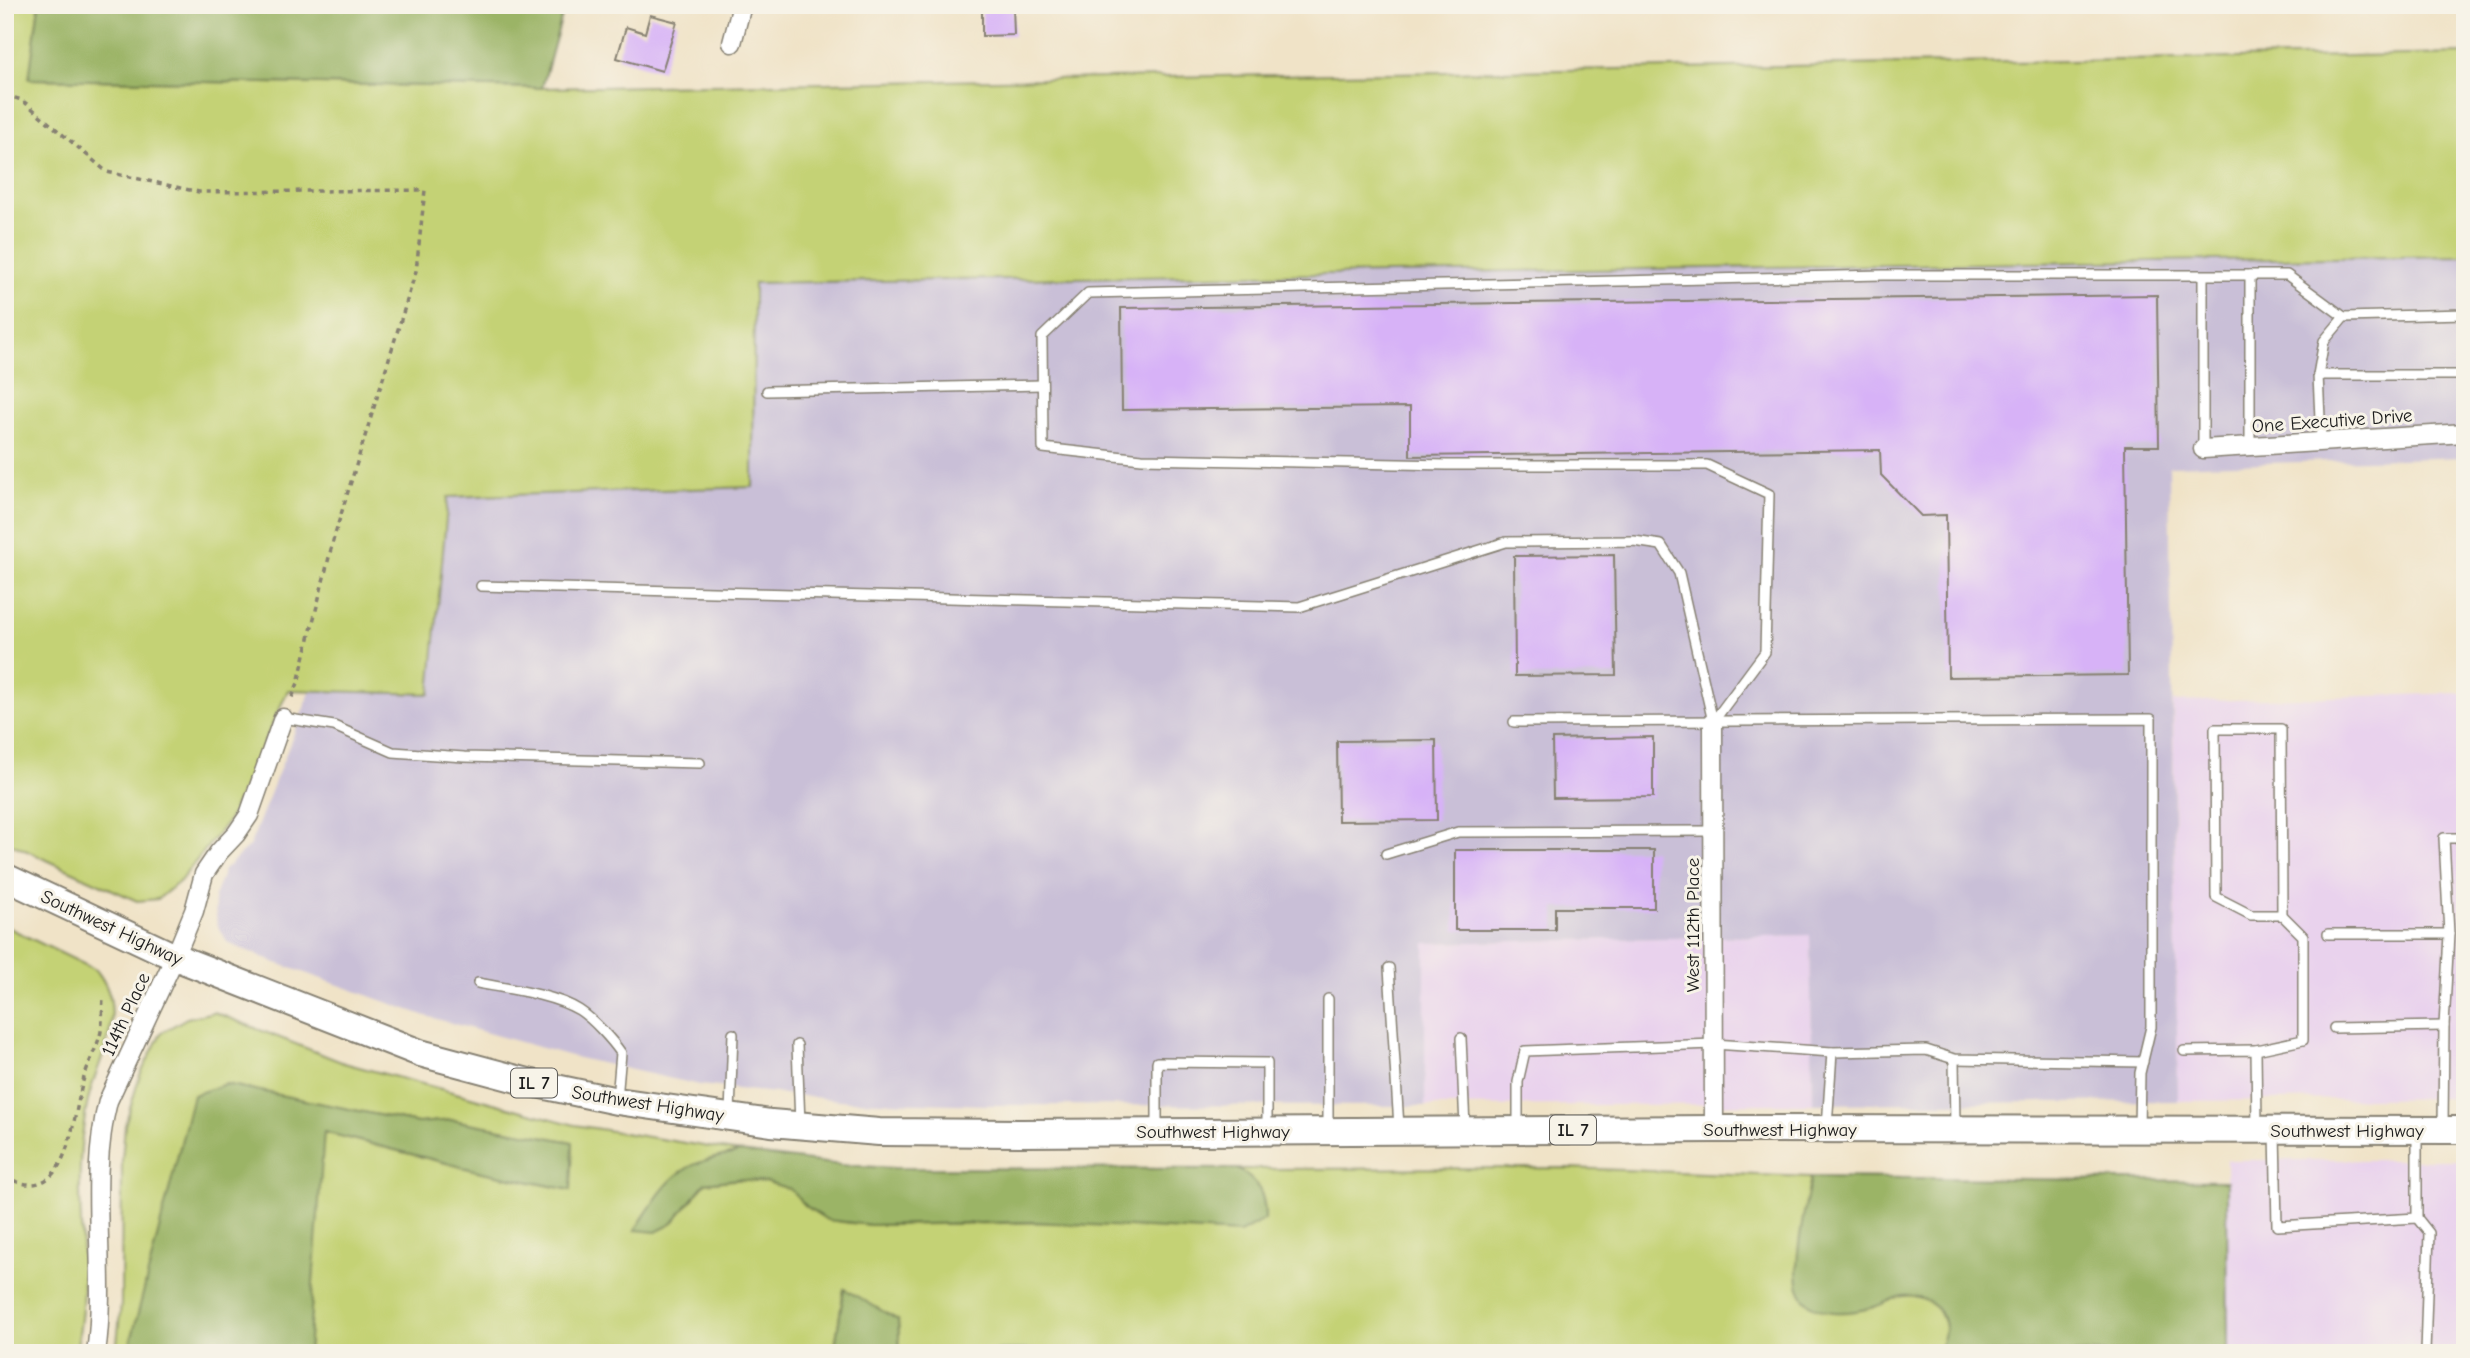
<svg xmlns="http://www.w3.org/2000/svg" width="2470" height="1358" viewBox="0 0 2470 1358" font-family="'Comic Neue',sans-serif">
<style>
.built{fill:#e9d2ed}
.industrial{fill:#c9bfd7}
.green{fill:#c4d274;stroke:#707748;stroke-width:2}
.forest{fill:#9bb466;stroke:#5c6841;stroke-width:2}
.water{fill:#4dafcc;stroke:#346674;stroke-width:2}
.building{fill:#d7b2f7}
.lines{fill:none;stroke-linecap:round;stroke-linejoin:round}
.service-casing{stroke:#868072;stroke-width:12}
.minor-casing{stroke:#868072;stroke-width:21}
.primary-casing{stroke:#868072;stroke-width:30}
.path{stroke:#868072;stroke-width:3.5;stroke-dasharray:5 5;stroke-linecap:butt}
.service{stroke:#fff;stroke-width:9}
.minor{stroke:#fff;stroke-width:18}
.primary{stroke:#fff;stroke-width:26}
.labels{text-anchor:middle;stroke-width:6;stroke-linejoin:round;paint-order:stroke}
.shield{fill:#f7f3e8;stroke:#5e5c59;stroke-width:2}
.shield-label{font-size:18px;font-weight:bold;fill:#1c1c1c}
.street-label{font-size:19px;fill:#1c1c1c;stroke:#f7f3e8}
</style>
<rect width="100%" height="100%" fill="#f7f3e8"/>
<filter id="ink" filterUnits="userSpaceOnUse"><feTurbulence type="fractalNoise" baseFrequency=".0143" numOctaves="2"/><feDisplacementMap in="SourceGraphic" scale="14" xChannelSelector="R" yChannelSelector="G"/><feConvolveMatrix kernelMatrix="1 2 1 2 8 2 1 2 1" color-interpolation-filters="sRGB"/></filter>
<filter id="wash" filterUnits="userSpaceOnUse"><feTurbulence type="fractalNoise" baseFrequency=".00686" numOctaves="4" result="noise"/><feDisplacementMap in="SourceGraphic" scale="28" xChannelSelector="R" yChannelSelector="G"/><feGaussianBlur stdDeviation="1.57" result="paint"/><feColorMatrix in="noise" values="0 0 0 0 0 0 0 0 0 0 0 0 0 0 0 0 0 1.4 0 .05"/><feComposite in="paint" operator="in"/></filter>
<g filter="url(#wash)">
<rect width="100%" height="100%" fill="#f0e3c7"/>
<g class="built">
<polygon points="2465,693 2465,1098 2178,1101 2173,702"/>
<polygon points="1810,935 1813,1104 1425,1106 1424,943"/>
<polygon points="2226,1160 2465,1160 2465,1353 2228,1353"/>
</g>
<polygon class="industrial" points="2465,256 2465,457 2169,466 2178,1101 1813,1104 1810,935 1425,943 1425,1106 990,1105 849,1101 700,1085 578,1058 426,1016 274,962 228,943 217,925 214,897 224,870 250,845 311,690 430,693 448,497 753,487 754,283"/>
<g class="green">
<polygon points="5,5 39,5 30,79 542,88 2465,54 2465,256 754,283 753,487 448,497 430,694 288,690 228,821 180,881 158,899 137,901 5,841"/>
<path d="M 5,926 L 96,970 C 127,1008 105,1046 92,1086 C 88,1097 86,1110 84,1123 C 71,1196 94,1282 75,1353 L 5,1353 Z"/>
<path d="M 214,1012 L 344,1063 L 575,1125 L 740,1152 L 708,1160 L 657,1198 L 636,1230 L 689,1204 L 705,1183 C 731,1180 767,1174 790,1189 C 796,1193 800,1200 805,1205 C 826,1223 845,1222 871,1225 L 1265,1219 C 1265,1193 1259,1182 1237,1169 L 1567,1168 L 1811,1177 L 1798,1259 L 1800,1289 L 1873,1307 L 1904,1295 L 1924,1299 L 1938,1308 L 1946,1327 L 1944,1343 L 1937,1353 L 1212,1353 L 1001,1350 L 988,1353 L 900,1353 L 898,1320 L 844,1289 L 834,1353 L 308,1353 L 323,1132 L 482,1172 L 570,1190 L 573,1142 L 453,1120 L 418,1123 L 225,1084 L 128,1353 L 116,1353 L 121,1304 L 122,1160 L 125,1125 L 140,1075 L 161,1033 L 187,1018 Z"/>
</g>
<g class="forest">
<polygon points="39,5 565,5 542,88 29,79"/>
<polygon points="225,1084 418,1123 453,1120 573,1142 571,1190 482,1172 324,1132 308,1353 128,1353 193,1095"/>
<path d="M 740,1152 L 841,1165 L 894,1168 L 1237,1169 C 1259,1182 1265,1193 1265,1219 L 1240,1233 L 1034,1222 L 871,1225 L 827,1220 L 806,1206 L 790,1189 L 767,1182 L 738,1179 L 705,1183 L 672,1224 L 656,1232 L 635,1230 C 648,1211 662,1185 681,1172 C 698,1160 720,1157 740,1152 Z"/>
<path d="M 1811,1177 L 2227,1181 L 2228,1353 L 1937,1353 C 1953,1327 1944,1303 1914,1297 C 1913,1297 1905,1295 1904,1296 C 1894,1297 1884,1304 1874,1307 C 1850,1314 1809,1319 1799,1288 C 1792,1262 1806,1204 1811,1177 Z"/>
<polygon points="844,1289 898,1320 900,1353 834,1353"/>
</g>
<polygon class="water" points="1001,1350 1212,1353 988,1353"/>
<g id="blocks">
<g class="building">
<polygon points="982,5 1013,5 1014,35 982,36"/>
<polygon points="1055,5 1099,5 1099,9 1056,9"/>
<rect x="1131" y="5" width="47" height="3"/>
<polygon points="650,15 677,22 662,71 617,58 626,27 645,33"/>
<polygon points="2157,295 2159,446 2125,446 2128,675 1948,677 1946,515 1921,516 1881,475 1880,450 1410,456 1410,407 1122,410 1121,308"/>
<polygon points="1614,555 1616,675 1515,676 1514,556"/>
<polygon points="1653,737 1653,797 1553,798 1552,739"/>
<polygon points="1436,740 1437,820 1338,821 1337,741"/>
<polygon points="1455,850 1654,850 1654,908 1555,908 1555,930 1455,930"/>
</g>
</g>
</g>
<g filter="url(#ink)">
<use href="#blocks" fill-opacity="0" stroke="#868072" stroke-width="2"/>
<g class="lines">
<defs>
<g id="service">
<polyline points="2250,275 2250,447"/>
<polyline points="2318,375 2465,375"/>
<polyline points="767,391 1042,385"/>
<polyline points="2321,440 2318,375 2324,341 2344,317 2465,314"/>
<polyline points="2203,449 2203,276"/>
<polyline points="481,586 1299,607 1506,542 1634,541 1661,545 1679,573 1713,722"/>
<polyline points="283,718 334,726 393,752 464,757 700,763"/>
<polyline points="1514,722 2151,719 2151,1027 2140,1073 2139,1128"/>
<polyline points="1713,722 1765,652 1769,494 1707,465 1447,465 1142,459 1043,448 1042,337 1088,293 1883,275 2287,275 2344,317"/>
<polygon points="2215,729 2281,729 2282,915 2251,915 2216,897"/>
<polyline points="1386,854 1458,832 1713,831"/>
<polyline points="2328,934 2449,934"/>
<polyline points="1389,968 1399,1127"/>
<path d="M 478,983 C 508,989 553,994 579,1010 C 593,1019 612,1040 621,1053 L 617,1099"/>
<polyline points="1328,999 1328,1130"/>
<polyline points="2334,1028 2444,1026"/>
<polyline points="1461,1038 1465,1127"/>
<polyline points="797,1045 800,1124"/>
<polyline points="2256,1050 2303,1040 2303,936 2282,915"/>
<polyline points="2184,1051 2256,1050 2257,1127"/>
<polyline points="1954,1059 1955,1127"/>
<polyline points="730,1113 733,1034"/>
<polyline points="1827,1127 1832,1052"/>
<polyline points="1518,1128 1518,1082 1525,1051 1714,1044 1832,1052 1926,1050 1954,1059 2143,1062"/>
<polyline points="2443,1128 2444,1026 2449,934 2444,838 2465,838"/>
<polyline points="1157,1130 1157,1062 1267,1063 1267,1129"/>
<polyline points="2275,1132 2277,1226 2417,1218 2417,1134"/>
<polyline points="2417,1218 2429,1233 2425,1353"/>
</g>
<g id="minor">
<polyline points="732,43 742,5"/>
<polyline points="2203,449 2465,433"/>
<polyline points="1713,722 1714,1129"/>
<path d="M 96,1353 C 108,1269 87,1183 108,1101 L 175,957 L 194,911 L 204,874 L 219,852 L 236,834 L 249,815 L 283,718"/>
</g>
<polyline id="primary" points="5,877 175,957 420,1053 532,1083 617,1101 771,1123 879,1132 1020,1133 1714,1129 2465,1130"/>
</defs>
<use href="#service" class="service-casing"/>
<use href="#minor" class="minor-casing"/>
<use href="#primary" class="primary-casing"/>
<g class="path">
<polyline points="5,95 22,100 107,172 199,192 425,190 416,271 334,537 298,683 291,700"/>
<path d="M 5,1176 C 68,1212 72,1120 83,1081 C 87,1066 95,1051 100,1036 C 103,1024 102,1010 103,998"/>
</g>
<use href="#service" class="service"/>
<use href="#minor" class="minor"/>
<use href="#primary" class="primary"/>
</g>
</g>
<g class="labels">
<g class="shield">
<rect x="511" y="1068.5" width="46" height="29" rx="5"/>
<rect x="1550" y="1115.5" width="46" height="29" rx="5"/>
</g>
<g class="shield-label">
<text x="534" y="1089">IL 7</text>
<text x="1573" y="1136">IL 7</text>
</g>
<g class="street-label">
<text transform="translate(2332 420) rotate(-4)" y="7">One Executive Drive</text>
<text transform="translate(1692 925) rotate(-90)" y="7">West 112th Place</text>
<text transform="translate(112 927) rotate(25)" y="7">Southwest Highway</text>
<text transform="translate(125 1014) rotate(-65)" y="7">114th Place</text>
<text transform="translate(648 1103) rotate(9)" y="7">Southwest Highway</text>
<text x="1780" y="1136">Southwest Highway</text>
<text x="2347" y="1137">Southwest Highway</text>
<text x="1213" y="1138">Southwest Highway</text>
</g>
</g>
<rect width="2470" height="1358" fill="none" stroke="#f7f3e8" stroke-width="28"/>
</svg>
